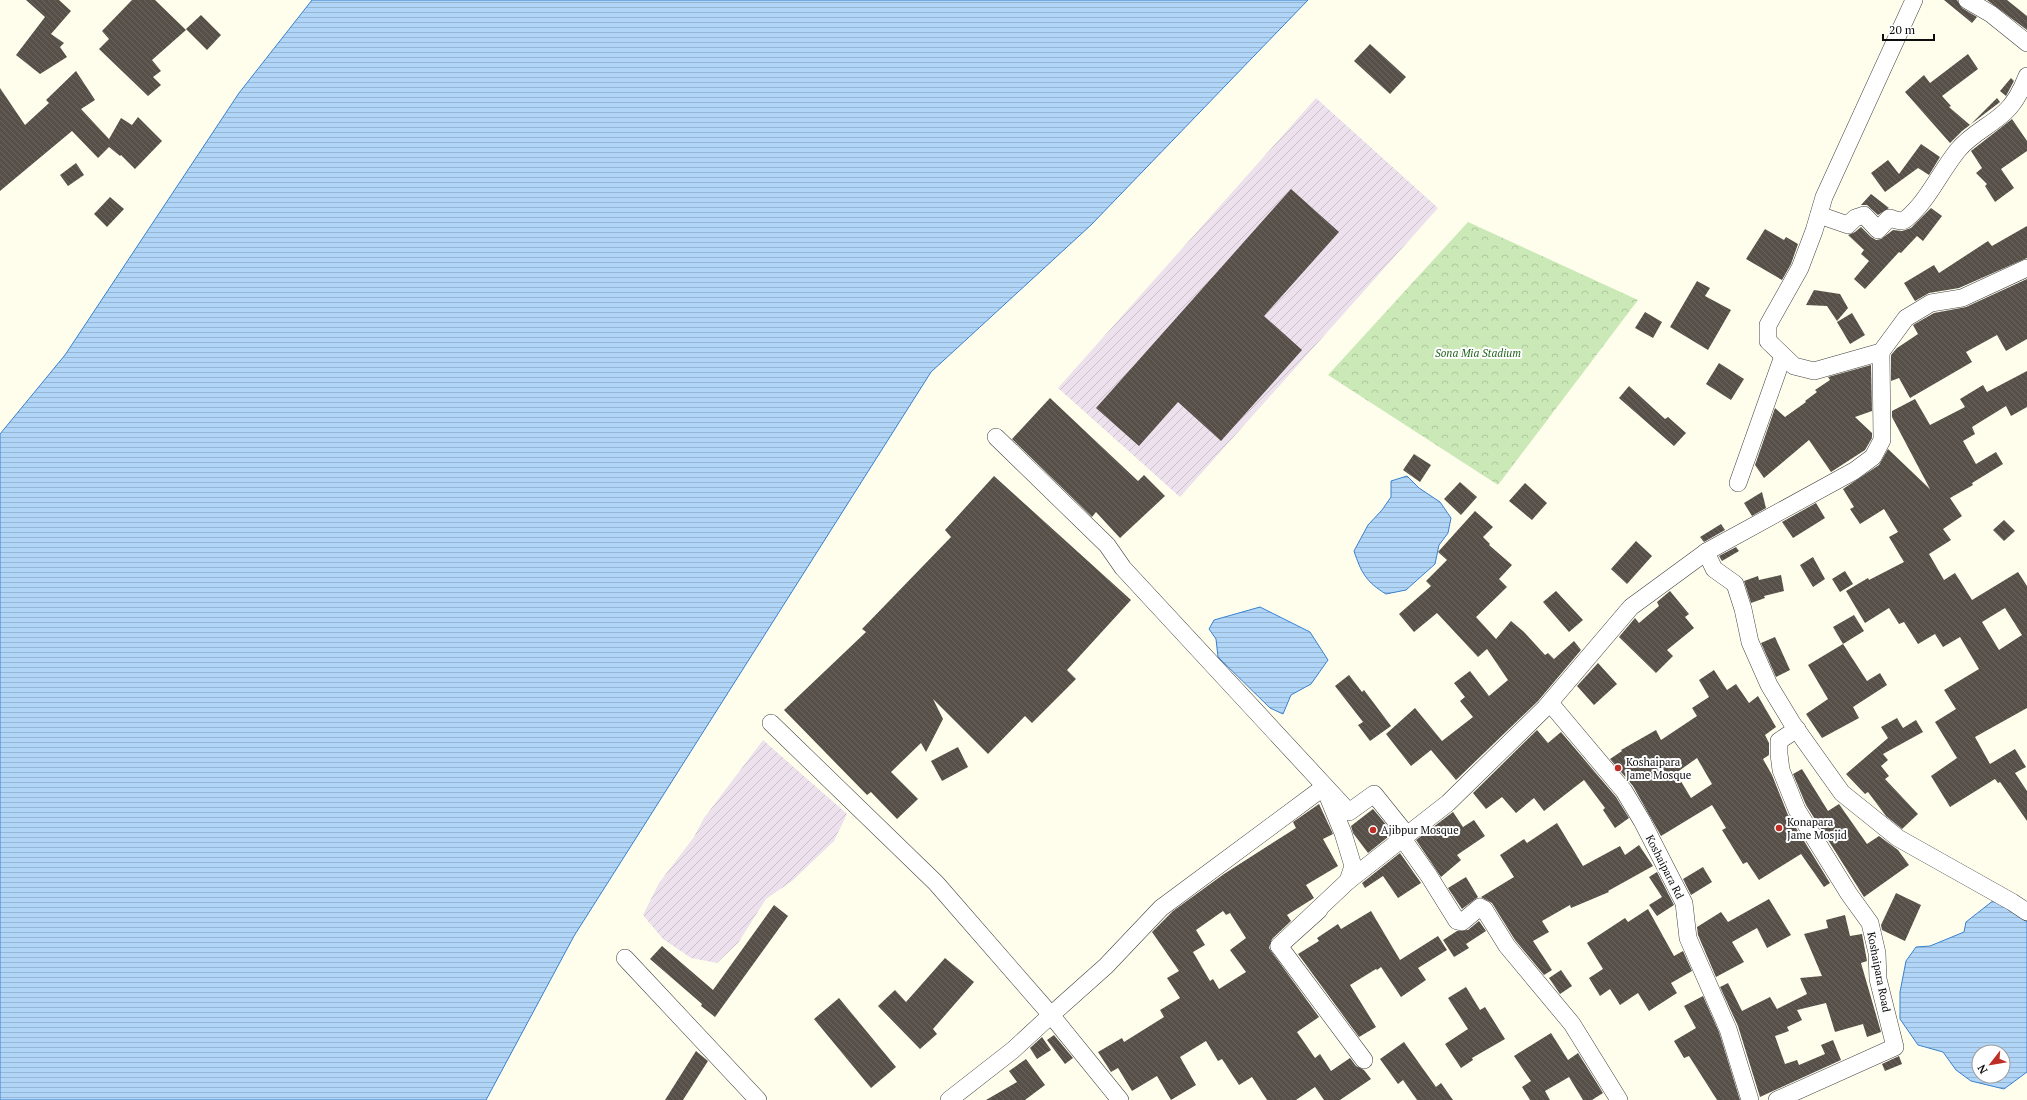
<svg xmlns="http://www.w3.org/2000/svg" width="2027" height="1100" viewBox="0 0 2027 1100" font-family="'PT Serif',serif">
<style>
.industrial{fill:url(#industrial-furrows)}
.park{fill:url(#park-crowns)}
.water{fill:url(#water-rules);stroke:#3881ce;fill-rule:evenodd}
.building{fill:url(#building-back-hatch);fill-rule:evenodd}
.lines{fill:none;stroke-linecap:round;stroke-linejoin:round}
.minor-casing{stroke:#404040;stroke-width:18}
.minor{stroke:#fff;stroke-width:17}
.poi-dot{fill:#be2e24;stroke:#fff;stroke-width:1.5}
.labels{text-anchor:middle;stroke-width:4;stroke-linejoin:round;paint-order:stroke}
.park-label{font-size:11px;font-style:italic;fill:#23651d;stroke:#fff}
.poi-label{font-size:11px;fill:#0d0d0d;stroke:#fff;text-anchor:start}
.street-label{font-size:11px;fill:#0d0d0d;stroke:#fff}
</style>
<defs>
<pattern id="industrial-furrows" width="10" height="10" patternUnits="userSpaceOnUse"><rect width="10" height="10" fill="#ece1ec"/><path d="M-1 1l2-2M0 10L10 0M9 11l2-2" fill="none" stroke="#c9c0c9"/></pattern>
<pattern id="park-crowns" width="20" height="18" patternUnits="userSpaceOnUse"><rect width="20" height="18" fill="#cbe9b7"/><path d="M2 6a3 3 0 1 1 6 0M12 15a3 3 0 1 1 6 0" fill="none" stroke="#adc79c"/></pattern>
<pattern id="water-rules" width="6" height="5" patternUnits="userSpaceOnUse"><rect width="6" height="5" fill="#b1d5f7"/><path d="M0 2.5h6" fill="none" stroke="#97b6d3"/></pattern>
<pattern id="building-back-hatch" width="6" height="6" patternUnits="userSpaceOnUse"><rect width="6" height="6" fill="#565049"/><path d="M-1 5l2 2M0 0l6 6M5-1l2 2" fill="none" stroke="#69645f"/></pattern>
</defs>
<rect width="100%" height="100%" fill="#fffeed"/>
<g class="industrial">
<polygon points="1316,98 1438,208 1180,497 1058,388"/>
<polygon points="763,740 847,814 834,841 792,881 766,899 738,943 717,963 691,958 663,939 643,915 659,883 694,837 704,818"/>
</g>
<polygon class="park" points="1468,222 1638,300 1498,485 1328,375"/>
<g class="water">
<polygon points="312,0 1308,0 1091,225 931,372 574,936 486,1100 0,1100 0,434 65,355 239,93"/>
<path d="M 1407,476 L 1419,488 L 1440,502 L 1451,518 L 1448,533 L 1439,545 L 1435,564 L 1406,590 L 1386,594 C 1366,582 1361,572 1354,551 L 1368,525 L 1382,510 L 1391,497 L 1391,481 Z"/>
<polygon points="1260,607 1310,632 1328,660 1311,684 1291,695 1283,714 1270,708 1218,657 1216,639 1209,629 1214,620"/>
<path d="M 1994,900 L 2016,913 L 2027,922 L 2027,1072 L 2004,1089 L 1971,1081 L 1956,1070 L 1943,1052 L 1918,1045 L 1900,1019 L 1900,992 L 1906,961 L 1916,947 L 1930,946 L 1964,932 L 1966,922 ZM 1979,1052 L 2003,1052 L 2003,1076 L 1979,1076 Z"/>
</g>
<g class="building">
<polygon points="26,0 59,0 71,11 51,34 64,43 60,47 67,57 40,74 16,55 45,17"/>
<polygon points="132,0 155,0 186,30 152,60 161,71 153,77 161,85 148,96 99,49 109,39 102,31"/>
<polygon points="1944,0 1957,0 1962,8 1977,17 1972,23"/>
<polygon points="1987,0 2007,0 2027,16 2027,30"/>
<polygon points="201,15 221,35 207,50 186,29"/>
<polygon points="1370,44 1406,77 1390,94 1354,61"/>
<polygon points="1968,54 1978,69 1942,96 1951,106 1949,107 1970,125 1997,98 2000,102 1962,131 1950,143 1905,92 1924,75 1930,83"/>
<polygon points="76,71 95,100 81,109 109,139 121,118 132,125 138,117 162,141 135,169 121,155 120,156 109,147 98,158 72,131 0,191 0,88 25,125 49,103 46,100"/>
<polygon points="2011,78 2014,81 2006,96 2000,91"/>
<polygon points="2012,119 2027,141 2027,151 2001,169 2014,188 1995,202 1985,186 1987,184 1976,173 1982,168 1971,151"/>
<polygon points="1921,144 1940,157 1929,175 1918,168 1885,192 1871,173 1888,160 1899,174"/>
<polygon points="76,163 84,175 68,186 60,175"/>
<polygon points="1291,189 1339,232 1264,316 1302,350 1221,441 1178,402 1139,446 1096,408"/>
<polygon points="1871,194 1889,208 1878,215 1867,205 1861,205"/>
<polygon points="110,197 124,209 107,227 94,214"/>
<polygon points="1931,208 1942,216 1923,241 1917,236 1901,253 1899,252 1865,289 1854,279 1869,261 1861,254 1864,250 1848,235 1855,232 1861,227 1871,237 1876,240 1881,239 1893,230 1902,231 1911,228"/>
<polygon points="2027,226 2027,258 1959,288 1929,293 1915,301 1904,283 1934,265 1939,273 1988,241 1992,246"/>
<polygon points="1765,229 1784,240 1786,237 1798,244 1791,264 1782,280 1746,259"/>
<polygon points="2027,279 2027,339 2006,351 1997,335 1966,352 1972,362 1910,398 1899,378 1891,381 1891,355 1897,348 1918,334 1913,325 1934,313 1966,307"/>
<polygon points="1697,281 1710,288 1705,296 1731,310 1708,350 1670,327"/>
<polygon points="1814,290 1840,294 1848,308 1837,321 1827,306 1806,305"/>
<polygon points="1645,312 1662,322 1653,338 1635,328"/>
<polygon points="1852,313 1865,335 1850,344 1837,322"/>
<polygon points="1719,363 1744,379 1731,400 1706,384"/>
<polygon points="1871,365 1872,411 1855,417 1872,433 1872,438 1865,450 1831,472 1809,440 1764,478 1755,465 1775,408 1785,417 1806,402 1805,401 1817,392 1815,390 1830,380 1828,377"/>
<path d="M 2027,371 L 2027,407 L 2011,416 L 2006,406 L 1972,427 L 1975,434 L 1963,441 L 1976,464 L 1996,452 L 2003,464 L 1972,483 L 1973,485 L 1950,498 L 1962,516 L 1943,529 L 1951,540 L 1929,554 L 1944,580 L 1955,573 L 1972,600 L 2018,572 L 2027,586 L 2027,708 L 1975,737 L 1990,764 L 2015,749 L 2026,767 L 2015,773 L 2027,791 L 2027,821 L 2000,782 L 1998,783 L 1995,779 L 1950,807 L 1931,776 L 1957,758 L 1935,722 L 1956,709 L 1944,690 L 1979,669 L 1960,637 L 1943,647 L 1935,634 L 1918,644 L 1904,622 L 1899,624 L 1889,608 L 1865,623 L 1846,591 L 1868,578 L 1869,580 L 1904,562 L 1889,537 L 1898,532 L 1884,509 L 1860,524 L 1850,509 L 1854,507 L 1843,489 L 1879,465 L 1888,449 L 1930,489 L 1892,417 L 1892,411 L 1915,399 L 1930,425 L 1965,407 L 1960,399 L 1983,385 L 1987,392 ZM 2005,608 L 2022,635 L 1999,650 L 1982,622 Z"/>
<polygon points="1629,386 1665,419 1668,417 1686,433 1674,446 1619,398"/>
<polygon points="1050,398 1138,481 1144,475 1165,496 1120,538 1096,512 1092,517 1012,439"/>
<polygon points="1414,454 1431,465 1420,482 1403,470"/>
<polygon points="994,476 1131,600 1067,670 1076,679 1032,723 1025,716 988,754 933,699 943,719 926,752 921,743 891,772 918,799 897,819 871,792 867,795 784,710 866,632 862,629 951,537 945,530"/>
<polygon points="1460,482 1477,497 1461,515 1444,499"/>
<polygon points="1525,483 1547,503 1532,520 1509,501"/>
<polygon points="1762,492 1766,508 1752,516 1744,503"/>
<polygon points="1816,503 1825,518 1793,538 1782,522"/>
<polygon points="1475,511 1493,527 1483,537 1490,544 1489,545 1512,565 1499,579 1507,587 1476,617 1496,639 1511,621 1524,632 1545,655 1548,653 1554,659 1574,641 1581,650 1538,701 1456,780 1431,750 1411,766 1386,734 1415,708 1442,741 1473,717 1460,701 1465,697 1454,683 1470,671 1489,696 1508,680 1487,649 1478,657 1437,613 1414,632 1399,614 1431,586 1426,581 1447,560 1438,552"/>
<polygon points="2004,520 2015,531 2004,541 1993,530"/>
<polygon points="1721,524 1725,530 1704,542 1700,537"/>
<polygon points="1636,541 1652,556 1627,584 1611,569"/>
<polygon points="1736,547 1739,551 1722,561 1719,556"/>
<polygon points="1813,557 1825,579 1813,587 1800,565"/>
<polygon points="1845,571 1853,584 1840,592 1832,579"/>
<polygon points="1781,575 1784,591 1764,596 1765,598 1751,603 1744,581 1758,576 1759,580"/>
<polygon points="1556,591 1583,620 1569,632 1543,602"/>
<polygon points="1670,591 1689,614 1685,617 1694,628 1667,650 1673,656 1656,673 1619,637 1635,618 1639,623 1659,606 1657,602"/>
<polygon points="1854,615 1864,631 1843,644 1833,627"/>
<polygon points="1775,637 1790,670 1776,677 1761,643"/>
<polygon points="1843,644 1867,681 1880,673 1887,685 1853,707 1859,718 1822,738 1806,714 1828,699 1808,665"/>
<polygon points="1598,663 1617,684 1594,705 1577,686"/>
<path d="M 1714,670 L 1727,690 L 1736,684 L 1749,703 L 1758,696 L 1776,727 L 1765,735 L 1769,743 L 1769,755 L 1763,759 L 1772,775 L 1788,815 L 1830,883 L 1824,887 L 1801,854 L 1759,880 L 1747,862 L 1743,864 L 1722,830 L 1726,828 L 1712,805 L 1661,836 L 1633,786 L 1610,759 L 1622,751 L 1621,750 L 1656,730 L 1661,740 L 1697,716 L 1692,708 L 1709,697 L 1699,680 ZM 1697,758 L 1712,784 L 1691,798 L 1676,773 Z"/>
<polygon points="1349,675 1362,692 1364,690 1391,726 1370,741 1358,725 1363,722 1335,686"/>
<polygon points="1897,718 1903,728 1916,720 1923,732 1883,754 1888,760 1881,766 1889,776 1885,779 1918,814 1902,829 1886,816 1868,792 1865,794 1846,774 1888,738 1881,727"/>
<polygon points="1537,730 1548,743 1561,732 1616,797 1629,818 1615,828 1603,810 1605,808 1584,780 1544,811 1534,798 1516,813 1502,797 1486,809 1473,793"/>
<polygon points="958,747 968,767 942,781 931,761"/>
<polygon points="1802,769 1828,811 1839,804 1867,844 1879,836 1898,850 1909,865 1864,897 1806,805 1793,774"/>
<path d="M 1319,804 L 1333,834 L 1323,839 L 1338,866 L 1306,885 L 1314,898 L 1287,915 L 1291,921 L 1272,939 L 1269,948 L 1319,1017 L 1297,1032 L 1315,1058 L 1320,1054 L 1331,1071 L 1350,1058 L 1356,1066 L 1364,1070 L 1371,1079 L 1340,1100 L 1324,1100 L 1315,1087 L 1296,1100 L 1267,1100 L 1252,1077 L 1239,1085 L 1222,1059 L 1218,1061 L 1206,1041 L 1180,1057 L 1196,1085 L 1171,1100 L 1157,1076 L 1132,1091 L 1118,1068 L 1111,1072 L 1098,1052 L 1122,1038 L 1124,1042 L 1164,1017 L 1160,1010 L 1180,998 L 1167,978 L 1179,971 L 1152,932 L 1173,911 L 1224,874 L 1296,828 L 1293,822 ZM 1223,911 L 1226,915 L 1230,913 L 1246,938 L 1230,950 L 1246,972 L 1219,989 L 1213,979 L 1210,981 L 1193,952 L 1205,945 L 1196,930 Z"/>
<polygon points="1373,809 1393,833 1368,853 1353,833 1351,826"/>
<polygon points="1453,812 1463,827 1474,820 1485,836 1457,855 1461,860 1441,877 1416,840"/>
<polygon points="1557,823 1583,866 1620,846 1625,855 1639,845 1653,866 1608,891 1609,892 1571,908 1570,905 1542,921 1549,932 1533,941 1552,970 1544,975 1515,940 1492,903 1481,897 1514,877 1500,855 1524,839 1527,843"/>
<polygon points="1400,853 1421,883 1398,898 1383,876 1365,888 1362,883"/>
<polygon points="1703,867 1712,882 1691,895 1683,879"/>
<polygon points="1657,872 1674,905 1657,916 1649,905 1662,897 1649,877"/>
<polygon points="1466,877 1478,897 1462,909 1448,888"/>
<polygon points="1896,893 1921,905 1905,941 1882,930 1881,925"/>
<polygon points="1769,899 1791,935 1767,948 1757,928 1732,942 1744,962 1716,977 1698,935 1697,927 1721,912 1728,922"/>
<polygon points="774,905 788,916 715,1017 701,1006 702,1004 650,959 662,946 713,990"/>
<polygon points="1648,909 1674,956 1683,951 1692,971 1671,983 1677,993 1649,1011 1638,993 1620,1005 1610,989 1600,996 1589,978 1603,969 1587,943 1625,918 1628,922"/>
<polygon points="1371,911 1400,960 1438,936 1447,950 1418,968 1426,980 1401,997 1381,967 1377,970 1376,969 1350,985 1376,1027 1359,1037 1298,954 1319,941 1317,938 1338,924 1341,929"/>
<polygon points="1845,915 1850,936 1862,934 1867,961 1861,963 1881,1032 1867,1037 1863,1024 1835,1032 1826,1003 1797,1010 1802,1020 1787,1027 1789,1031 1775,1036 1785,1064 1797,1060 1799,1065 1825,1054 1821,1045 1833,1040 1841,1060 1760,1097 1738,1026 1720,987 1728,983 1742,1011 1770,997 1777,1009 1807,994 1800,978 1822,976 1804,934 1828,928 1826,920"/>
<polygon points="1479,921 1486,931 1466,944 1469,948 1454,957 1443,940 1457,931 1468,930"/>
<polygon points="945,958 974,982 933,1029 937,1034 920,1049 878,1006 895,990 906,1002"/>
<polygon points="1561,970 1572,986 1560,994 1549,978"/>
<polygon points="1466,987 1480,1010 1485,1007 1505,1039 1472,1058 1473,1060 1461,1068 1445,1044 1468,1029 1448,998"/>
<polygon points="1703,996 1719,1032 1740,1100 1717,1100 1689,1056 1684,1058 1674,1041 1696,1028 1684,1006"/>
<polygon points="839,998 896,1067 871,1088 814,1019"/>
<polygon points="1551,1033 1568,1060 1578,1053 1603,1093 1592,1100 1583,1100 1569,1077 1545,1091 1550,1100 1530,1100 1522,1087 1531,1081 1514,1056"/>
<polygon points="1054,1035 1073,1058 1065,1064 1047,1040"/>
<polygon points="1042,1037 1051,1050 1037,1059 1030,1048"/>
<polygon points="1404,1042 1436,1087 1441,1083 1453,1100 1417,1100 1403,1080 1398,1084 1380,1059"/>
<polygon points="696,1051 708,1061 683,1100 665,1100"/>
<polygon points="1899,1056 1902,1064 1885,1071 1882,1064"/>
<polygon points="1026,1059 1045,1085 1025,1100 986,1100 1017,1082 1009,1071"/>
</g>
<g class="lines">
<defs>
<g id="minor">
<polyline points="1914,0 1824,197 1814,231 1800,268 1768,325 1768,341 1794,366 1814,371 1881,352 1906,318 1931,303 1962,298 2027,268"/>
<polyline points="1967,0 1991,14 2027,43"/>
<path d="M 1819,215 L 1848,225 L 1855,218 L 1864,215 L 1878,230 L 1889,218 C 1895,219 1901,223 1906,219 C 1928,201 1940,172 1958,150 C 1971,134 1990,126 2005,112 C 2016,102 2022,89 2027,76"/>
<polyline points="996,437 1107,545 1123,568 1349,812 1374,794 1407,835"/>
<polyline points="1738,483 1783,356"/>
<polyline points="1706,552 1714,569 1735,584 1743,609 1750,642 1769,685 1792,723 1842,793 1898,838 2012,902 2027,912"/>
<polyline points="1550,703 1624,791 1642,821 1684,903 1688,938 1728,1029 1750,1100"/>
<polyline points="771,723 936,883 1051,1015 1013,1050 949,1100"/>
<polyline points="1403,839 1429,876 1457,921 1462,922 1480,907 1484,909 1507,946 1572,1024 1619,1100"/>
<polyline points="1348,881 1448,803 1545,708 1631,607 1706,552 1854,471 1873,457 1882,440 1881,352"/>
<polyline points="1279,946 1364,1060"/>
<polyline points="625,958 758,1100"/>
<polyline points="1120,1100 1051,1015 1106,966 1161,908 1324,787 1343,833 1353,866 1348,881 1279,946 1319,910"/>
<polyline points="1777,1100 1895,1047 1878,979 1877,953 1870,923 1849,894 1797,810 1781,770 1779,754 1779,741 1797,729"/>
</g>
</defs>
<use href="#minor" class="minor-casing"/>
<use href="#minor" class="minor"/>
</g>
<g class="poi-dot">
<circle cx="1618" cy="768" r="4"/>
<circle cx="1779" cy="828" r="4"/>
<circle cx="1373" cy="830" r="4"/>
</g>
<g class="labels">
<g class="park-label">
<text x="1478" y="357">Sona Mia Stadium</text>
</g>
<g class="poi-label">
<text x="1626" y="766">Koshaipara<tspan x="1626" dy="13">Jame Mosque</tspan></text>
<text x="1787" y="826">Konapara<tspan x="1787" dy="13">Jame Mosjid</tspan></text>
<text x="1381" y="834">Ajibpur Mosque</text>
</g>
<g class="street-label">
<text transform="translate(1665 867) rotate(63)" y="4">Koshaipara Rd</text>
<text transform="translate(1879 972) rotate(79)" y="4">Koshaipara Road</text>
</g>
</g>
<g transform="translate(1991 1064) rotate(239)"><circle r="19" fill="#ffffff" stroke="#9e9e9e"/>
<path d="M0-3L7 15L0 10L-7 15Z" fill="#be2e24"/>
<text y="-6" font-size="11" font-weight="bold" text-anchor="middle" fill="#0d0d0d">N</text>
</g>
<path d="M1883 34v6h51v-6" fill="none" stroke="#0d0d0d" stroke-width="2"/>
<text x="1889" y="34" font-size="12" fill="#0d0d0d" stroke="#ffffff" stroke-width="3" paint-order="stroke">20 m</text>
</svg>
